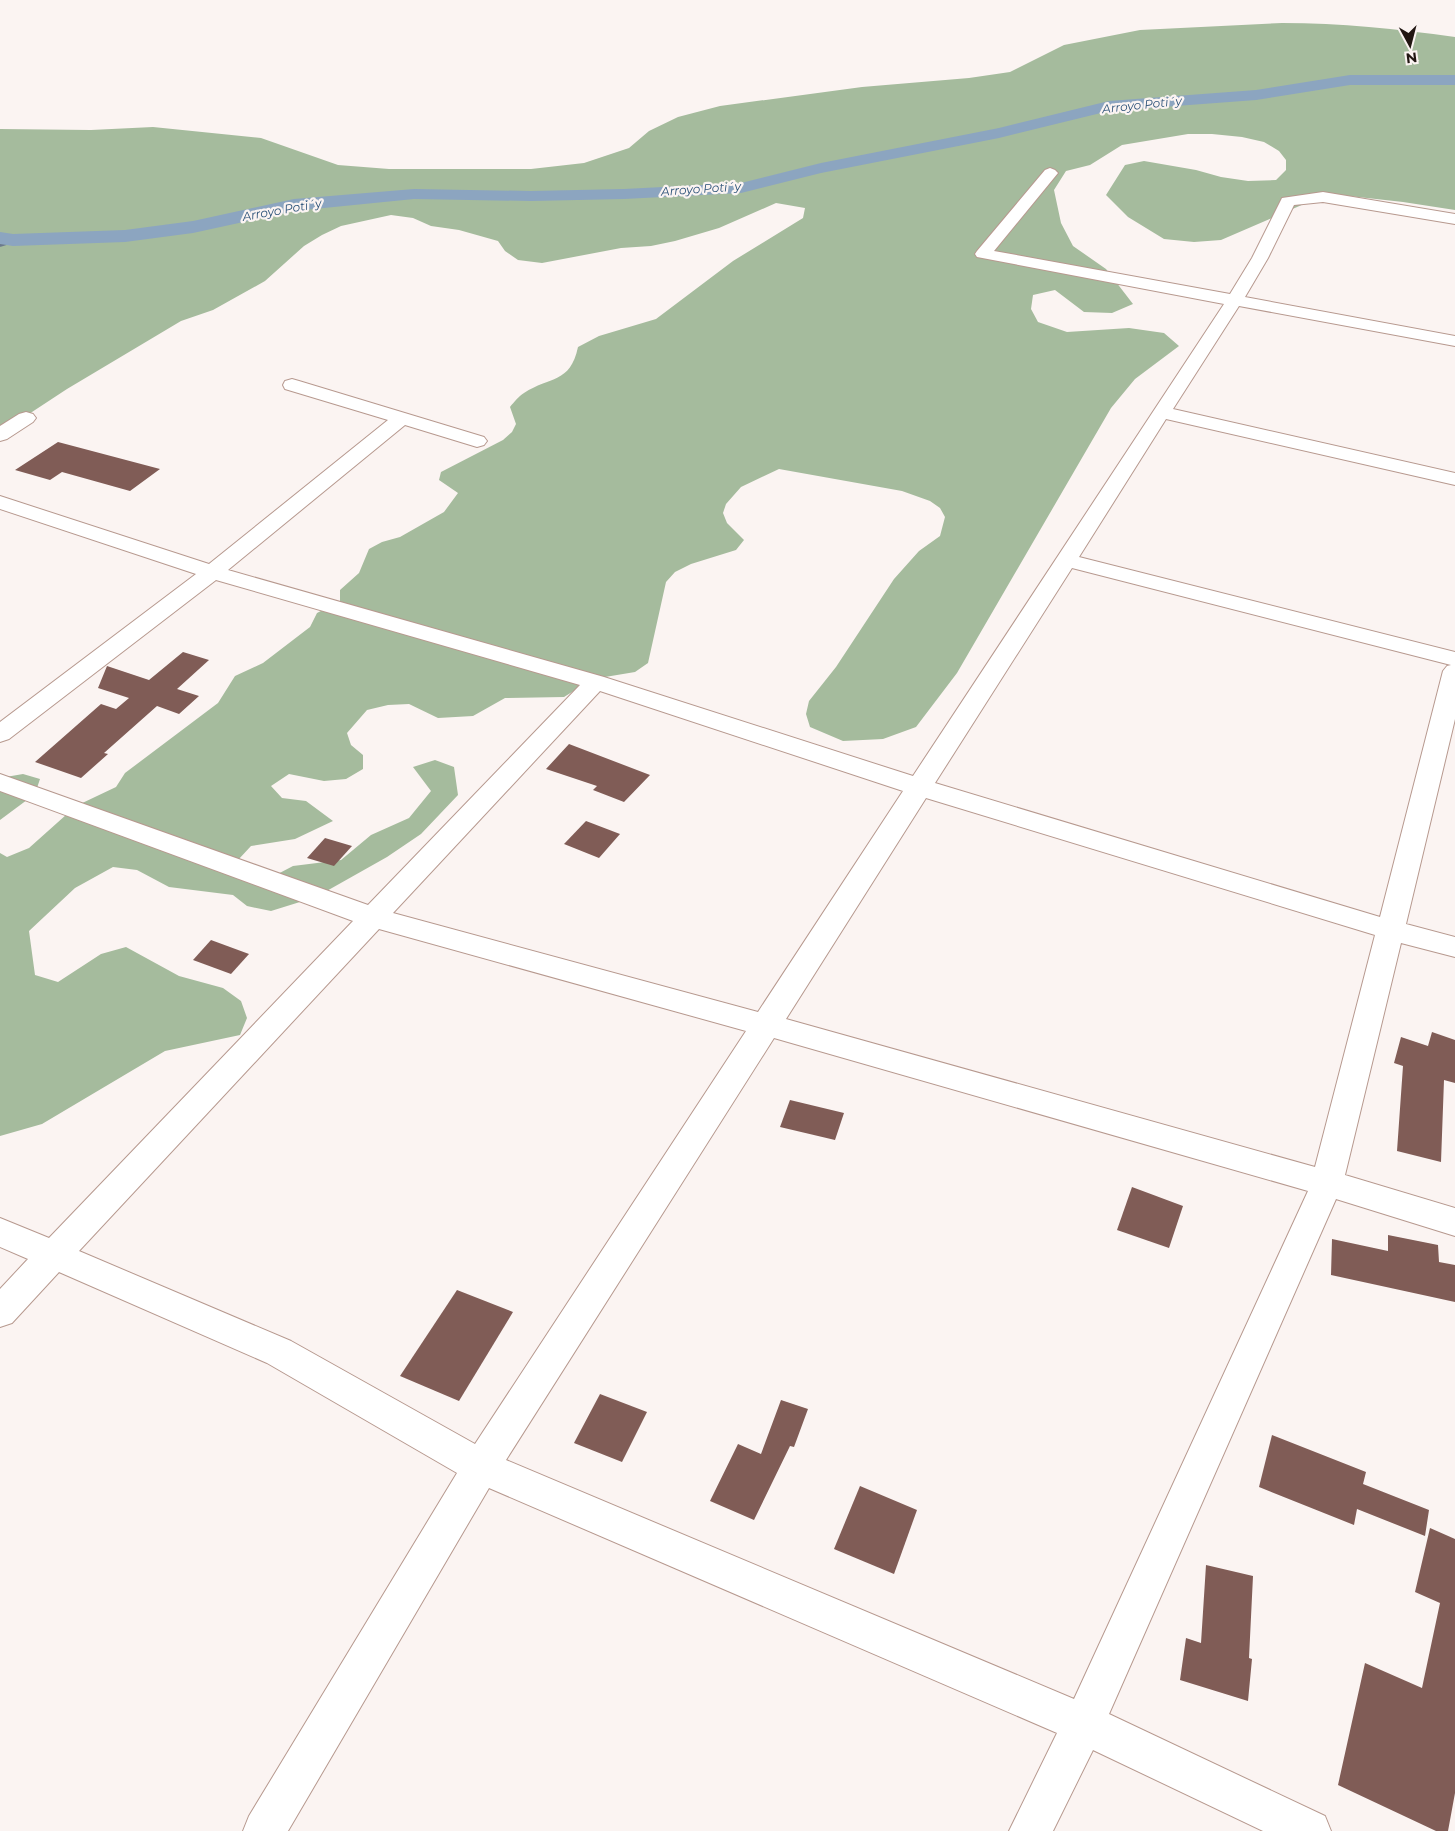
<svg xmlns="http://www.w3.org/2000/svg" width="1455" height="1831" viewBox="0 0 1455 1831" font-family="Montserrat,sans-serif">
<style>
.forest{fill:#a5bb9d}
.lines{fill:none;stroke-linecap:round;stroke-linejoin:round}
.stream{stroke:#6c7a8c;stroke-width:5.5}
.canal{fill:#8ca5c0;fill-rule:evenodd}
.building{fill:#805c56}
.minor-casing{stroke:#b7998f;stroke-width:2}
.minor{fill:#fff;fill-rule:evenodd}
.labels{text-anchor:middle;stroke-width:4.5;stroke-linejoin:round;paint-order:stroke}
.far-water-label{font-size:12px;font-style:italic;fill:#2b5178;stroke:#fbf4f2}
</style>
<rect width="100%" height="100%" fill="#fbf4f2"/>
<g class="forest">
<path d="M 1282,23 C 1341,23 1397,29 1455,37 L 1455,210 L 1403,202 L 1349,196 L 1321,199 L 1304,204 L 1221,240 L 1194,242 L 1164,239 L 1128,217 L 1106,195 L 1125,165 L 1144,161 L 1196,170 L 1221,177 L 1248,181 L 1276,180 L 1286,170 L 1286,160 L 1279,151 L 1264,142 L 1242,137 L 1212,134 L 1188,134 L 1122,145 L 1090,165 L 1066,171 L 1054,190 L 1061,223 L 1073,246 L 1106,269 L 1133,304 L 1112,313 L 1084,312 L 1055,290 L 1033,295 L 1031,309 L 1038,322 L 1067,332 L 1129,328 L 1164,333 L 1179,346 L 1135,379 L 1111,408 L 957,673 L 916,727 L 883,739 L 843,741 L 810,727 L 806,714 L 809,701 L 836,667 L 894,579 L 919,551 L 940,536 L 945,517 L 940,508 L 930,501 L 902,491 L 779,469 L 741,487 L 726,504 L 723,513 L 727,523 L 744,540 L 736,550 L 691,564 L 675,572 L 666,582 L 648,663 L 635,672 L 593,679 L 564,697 L 505,698 L 473,716 L 438,718 L 409,704 L 388,705 L 367,710 L 347,733 L 351,745 L 363,755 L 363,769 L 346,779 L 324,781 L 289,774 L 271,786 L 282,798 L 306,801 L 333,821 L 295,839 L 251,846 L 238,860 L 272,877 L 293,866 L 341,860 L 371,835 L 409,818 L 431,791 L 413,767 L 435,760 L 454,767 L 458,795 L 421,834 L 387,857 L 316,897 L 271,911 L 247,906 L 233,895 L 169,887 L 137,870 L 113,867 L 75,888 L 29,931 L 35,975 L 58,982 L 101,954 L 126,947 L 179,976 L 223,988 L 241,1001 L 247,1018 L 240,1035 L 165,1051 L 42,1124 L 0,1136 L 0,853 L 7,857 L 29,848 L 76,806 L 116,787 L 125,773 L 218,703 L 235,676 L 263,663 L 310,627 L 317,613 L 340,601 L 340,590 L 359,573 L 369,549 L 382,542 L 400,537 L 444,512 L 458,493 L 439,480 L 441,472 L 503,440 L 512,432 L 516,424 L 510,407 C 514,402 519,396 524,393 C 550,376 570,384 578,347 L 599,336 L 656,319 L 733,261 L 803,218 L 805,208 L 776,203 L 719,228 L 675,241 L 651,246 L 621,248 L 542,263 L 518,260 L 505,251 L 498,241 L 459,230 L 431,226 L 413,218 L 391,215 L 341,226 L 322,235 L 304,246 L 265,281 L 213,310 L 181,321 L 67,389 L 0,433 L 0,129 L 91,130 L 153,127 L 261,138 L 338,165 L 389,169 L 531,169 L 584,163 L 629,148 L 649,131 L 678,117 L 720,106 L 862,87 L 969,78 L 1010,72 L 1064,45 L 1140,30 Z"/>
<polygon points="23,774 40,779 35,794 0,820 0,778"/>
</g>
<g class="lines">
<polyline class="stream" points="0,244 13,240"/>
<polygon class="canal" points="1350,75 1455,75 1455,85 1350,85 1256,100 1109,111 999,138 821,173 741,193 624,199 531,201 414,199 294,211 193,233 125,242 13,246 0,244 0,232 13,234 125,230 193,221 294,199 414,189 531,191 624,189 741,183 821,163 999,128 1109,101 1256,90"/>
</g>
<g class="building">
<polygon points="58,442 160,469 130,491 62,472 50,480 15,470"/>
<polygon points="183,652 209,660 177,689 199,696 179,714 157,706 104,753 108,754 81,778 35,762 101,704 116,709 129,698 98,688 107,666 149,680"/>
<polygon points="569,744 650,775 624,802 593,790 597,786 546,769"/>
<polygon points="586,821 620,834 599,858 564,844"/>
<polygon points="325,838 352,846 334,866 307,858"/>
<polygon points="211,940 249,954 231,974 193,960"/>
<polygon points="1432,1032 1455,1040 1455,1083 1444,1080 1441,1162 1397,1151 1403,1066 1394,1063 1401,1037 1428,1046"/>
<polygon points="790,1100 844,1113 835,1140 780,1127"/>
<polygon points="1132,1187 1183,1206 1169,1248 1117,1230"/>
<polygon points="1388,1235 1438,1245 1439,1262 1455,1265 1455,1302 1331,1275 1332,1239 1388,1251"/>
<polygon points="457,1290 513,1312 459,1401 400,1376"/>
<polygon points="600,1394 647,1412 622,1462 574,1443"/>
<polygon points="781,1400 808,1409 794,1447 790,1446 754,1520 710,1501 738,1444 761,1454"/>
<polygon points="1272,1435 1366,1472 1363,1484 1429,1510 1425,1536 1357,1509 1354,1525 1259,1487"/>
<polygon points="860,1486 917,1510 894,1574 834,1549"/>
<polygon points="1430,1528 1455,1539 1455,1793 1448,1831 1436,1831 1338,1785 1365,1663 1422,1688 1440,1603 1415,1592"/>
<polygon points="1206,1565 1253,1576 1249,1658 1252,1659 1248,1701 1180,1680 1186,1638 1201,1643"/>
</g>
<g class="lines">
<defs>
<g id="minor">
<path d="M 1050,168 L 1055,170 L 1058,173 L 994,251 L 1230,294 L 1252,258 L 1282,198 L 1323,192 L 1455,214 L 1455,224 L 1323,202 L 1294,205 L 1268,258 L 1245,297 L 1455,336 L 1455,346 L 1239,306 L 1173,409 L 1455,473 L 1455,485 L 1166,419 L 1079,557 L 1455,652 L 1455,719 L 1406,924 L 1455,937 L 1455,957 L 1401,943 L 1345,1175 L 1455,1208 L 1455,1236 L 1336,1199 L 1109,1714 L 1325,1816 L 1331,1831 L 1263,1831 L 1093,1750 L 1053,1831 L 1009,1831 L 1057,1733 L 489,1488 L 288,1831 L 243,1831 L 249,1816 L 457,1473 L 267,1363 L 59,1272 L 12,1323 L 0,1327 L 0,1289 L 28,1259 L 0,1247 L 0,1218 L 49,1238 L 353,921 L 0,791 L 0,774 L 368,905 L 580,685 L 216,580 L 9,739 L 0,742 L 0,722 L 196,574 L 0,509 L 0,496 L 209,564 L 388,420 L 285,389 L 283,385 L 285,381 L 292,379 L 299,381 L 484,437 L 487,441 L 484,445 L 477,447 L 405,425 L 228,570 L 604,677 L 913,776 L 1224,304 L 977,257 L 975,254 L 977,251 L 1045,170 ZM 1072,568 L 1451,665 L 1447,666 L 1443,671 L 1380,917 L 935,783 ZM 600,691 L 903,791 L 758,1012 L 393,913 ZM 926,798 L 1375,935 L 1315,1167 L 786,1019 ZM 379,929 L 746,1031 L 475,1444 L 291,1341 L 79,1251 ZM 774,1038 L 1308,1191 L 1074,1699 L 506,1460 Z"/>
<polygon points="26,412 33,414 36,418 33,422 7,439 0,441 0,426 19,414"/>
</g>
</defs>
<use href="#minor" class="minor-casing"/>
<use href="#minor" class="minor"/>
</g>
<g class="labels">
<g class="far-water-label">
<text transform="translate(1142 105) rotate(-6)" y="4">Arroyo Poti´y</text>
<text transform="translate(701 189) rotate(-4)" y="4">Arroyo Poti´y</text>
<text transform="translate(282 210) rotate(-10)" y="4">Arroyo Poti´y</text>
</g>
</g>
<g transform="translate(1410 45) rotate(173)" stroke="#fbf4f2" stroke-width="4" paint-order="stroke">
<path d="M0-4L9 19L0 12L-9 19Z" fill="#211612"/>
<text y="-8" font-size="14" font-weight="bold" text-anchor="middle" fill="#211612">N</text>
</g>
</svg>
